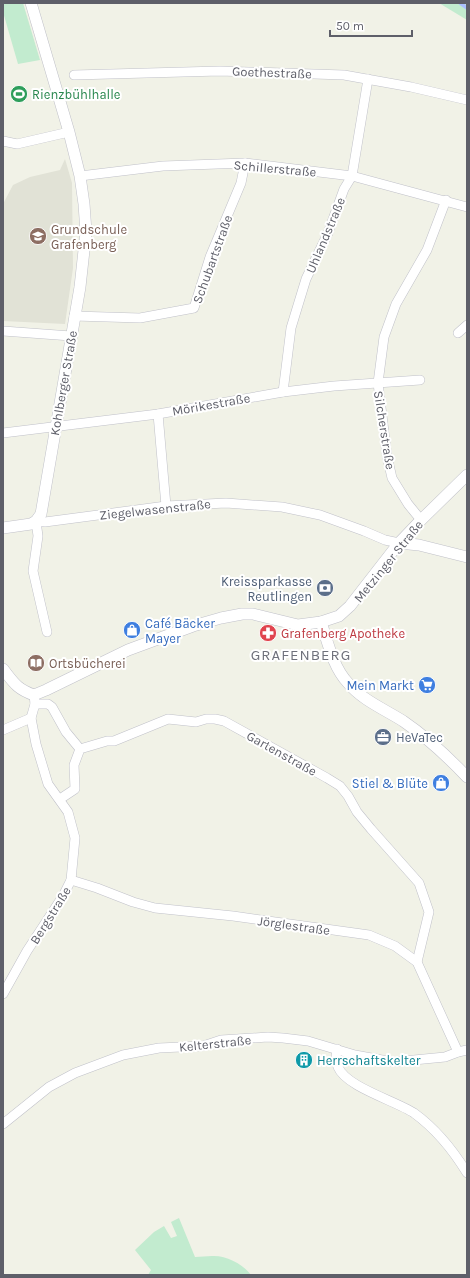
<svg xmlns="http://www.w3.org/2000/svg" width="470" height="1278" viewBox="0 0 470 1278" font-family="Karla,sans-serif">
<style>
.education{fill:#e1e2d6}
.green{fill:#c2ebcf}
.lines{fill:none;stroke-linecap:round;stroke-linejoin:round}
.stream{stroke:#aabfff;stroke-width:3.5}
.minor-casing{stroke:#c0c1c9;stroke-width:10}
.tertiary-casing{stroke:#c0c1c9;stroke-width:12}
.minor{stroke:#fff;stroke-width:9}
.tertiary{stroke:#fff;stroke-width:11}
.labels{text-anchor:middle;stroke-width:4;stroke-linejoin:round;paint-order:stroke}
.street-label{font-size:13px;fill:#5e5f69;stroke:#fff}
.leisure-label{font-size:13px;fill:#27864d;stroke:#fff;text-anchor:start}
.education-label{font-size:13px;fill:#785e54;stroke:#fff;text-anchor:start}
.service-label{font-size:13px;fill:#4e5e75;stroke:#fff;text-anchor:end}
.shop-label{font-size:13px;fill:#366cbe;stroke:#fff;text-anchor:end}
.health-label{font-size:13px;fill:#be3a42;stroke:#fff;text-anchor:start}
.culture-label{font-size:13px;fill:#0d838f;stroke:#fff;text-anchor:start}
.quarter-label{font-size:15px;letter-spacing:1px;fill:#6f717b;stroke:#fff}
</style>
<rect width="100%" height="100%" fill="#f1f2e7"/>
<polygon class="education" points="65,159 72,183 73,268 65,324 3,321 3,204 13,185 30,177 60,170"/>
<g class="green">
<polygon points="3,3 23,3 40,60 18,64 3,12"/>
<polygon points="439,3 467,3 467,20"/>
<path d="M 179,1218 L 195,1257 C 201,1257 206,1256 212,1256 C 226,1255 243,1264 251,1275 L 148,1275 L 151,1270 L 135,1250 L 154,1232 L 164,1226 L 171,1238 L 177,1236 L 171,1222 Z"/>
</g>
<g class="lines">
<polyline class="stream" points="460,3 467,8"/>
<defs>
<g id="minor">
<polyline points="74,75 220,71 344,75 411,87 467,100"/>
<polyline points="3,141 17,144 69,132"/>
<polyline points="80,176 163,166 245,163 352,176 467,207"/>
<polyline points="74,316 140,318 194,308 210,257 241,183 245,163"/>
<polyline points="3,331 71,336"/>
<polyline points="458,333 467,325"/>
<polyline points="283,392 291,328 306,279 328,233 344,189 352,176 368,79"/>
<polyline points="158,414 166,506"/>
<polyline points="3,433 158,414 283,392 334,386 420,380"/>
<polyline points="421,520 408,504 392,478 387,456 378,383 384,337 396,304 427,250 446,200"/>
<polyline points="47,632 33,571 38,536 36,521 45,522 166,506 226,503 282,507 320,515 364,531 385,540 399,543"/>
<polyline points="35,704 48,704 52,707 66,732 80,749"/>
<polyline points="3,730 31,718"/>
<polyline points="60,799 75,789 74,765 80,749 107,741 114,741 168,719 196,722 206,719 215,719 224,721 327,778 340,786 348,796 357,812 371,829 419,883 429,912 417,962"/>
<polyline points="71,880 97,888 133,902 155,908 233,916 369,935 395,946 417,962 458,1052"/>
<polyline points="3,994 27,951 63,896 71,880 75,838 68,812 48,784 36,744 31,718 35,704 34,695"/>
<path d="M 337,1049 C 336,1055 335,1061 338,1067 C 346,1087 396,1101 414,1113 C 436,1129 453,1150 467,1173"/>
<polyline points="3,1124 49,1087 75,1073 123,1055 159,1048 203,1046 221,1040 268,1037 283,1038 308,1041 355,1055 393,1062 445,1057 458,1052 467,1050"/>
</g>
<g id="tertiary">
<polyline points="3,528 31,524 36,521 41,514 80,287 86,232 84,204 80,176 69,132 31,3"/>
<polyline points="399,543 419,545 467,557"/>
<path d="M 321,622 C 328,643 333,667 348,683 C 362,700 384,709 403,721 C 425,736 449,758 467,777"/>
<path d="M 3,669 C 14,683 17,689 34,695 L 46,690 L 128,650 L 193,626 L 221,618 L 242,614 L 253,614 L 298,625 L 321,622 L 339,616 L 350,606 L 399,543 L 421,520 L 467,475"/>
</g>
</defs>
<use href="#minor" class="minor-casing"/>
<use href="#tertiary" class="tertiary-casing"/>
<use href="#minor" class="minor"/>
<use href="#tertiary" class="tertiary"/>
</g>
<defs>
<symbol id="stadium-disc" viewBox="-11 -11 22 22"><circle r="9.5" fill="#2e9e5b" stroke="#fff"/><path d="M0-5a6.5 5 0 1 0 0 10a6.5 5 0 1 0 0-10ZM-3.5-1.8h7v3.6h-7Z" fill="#fff"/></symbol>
<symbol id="school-disc" viewBox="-11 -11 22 22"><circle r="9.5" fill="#8d6e63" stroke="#fff"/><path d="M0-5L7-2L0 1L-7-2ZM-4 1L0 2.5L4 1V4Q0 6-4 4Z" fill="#fff"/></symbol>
<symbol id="bank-disc" viewBox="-11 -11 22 22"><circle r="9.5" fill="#5c6f8a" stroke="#fff"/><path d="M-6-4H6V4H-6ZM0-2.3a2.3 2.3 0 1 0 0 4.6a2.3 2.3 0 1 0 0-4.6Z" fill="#fff"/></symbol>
<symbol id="shop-disc" viewBox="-11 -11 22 22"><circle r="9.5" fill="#3f7fe0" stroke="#fff"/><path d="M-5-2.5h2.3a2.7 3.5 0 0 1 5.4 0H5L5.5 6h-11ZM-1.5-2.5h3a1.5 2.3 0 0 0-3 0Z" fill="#fff"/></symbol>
<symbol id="pharmacy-disc" viewBox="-11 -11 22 22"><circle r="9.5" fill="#e0444e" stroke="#fff"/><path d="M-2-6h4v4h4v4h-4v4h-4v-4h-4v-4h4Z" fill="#fff"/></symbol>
<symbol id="library-disc" viewBox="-11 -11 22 22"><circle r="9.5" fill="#8d6e63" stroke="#fff"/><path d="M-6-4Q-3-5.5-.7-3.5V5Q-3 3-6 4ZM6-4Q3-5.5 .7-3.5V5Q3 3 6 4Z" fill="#fff"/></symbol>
<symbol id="supermarket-disc" viewBox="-11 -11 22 22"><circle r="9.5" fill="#3f7fe0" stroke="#fff"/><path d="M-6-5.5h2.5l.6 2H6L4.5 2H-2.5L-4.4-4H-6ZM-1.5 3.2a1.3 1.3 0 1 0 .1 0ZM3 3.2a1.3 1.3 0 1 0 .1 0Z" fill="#fff"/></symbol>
<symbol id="office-disc" viewBox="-11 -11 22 22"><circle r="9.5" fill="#5c6f8a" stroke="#fff"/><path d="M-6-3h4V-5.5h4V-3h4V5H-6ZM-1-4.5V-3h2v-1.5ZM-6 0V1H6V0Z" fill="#fff"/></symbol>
<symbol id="building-disc" viewBox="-11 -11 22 22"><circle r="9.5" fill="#0f9aa8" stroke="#fff"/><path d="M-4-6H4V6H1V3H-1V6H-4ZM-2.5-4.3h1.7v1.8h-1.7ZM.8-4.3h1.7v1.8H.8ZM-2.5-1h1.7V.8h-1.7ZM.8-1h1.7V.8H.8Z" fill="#fff"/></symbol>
</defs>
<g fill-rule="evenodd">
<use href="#stadium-disc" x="9" y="84" width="20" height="20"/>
<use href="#school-disc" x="28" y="226" width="20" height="20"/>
<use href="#bank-disc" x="315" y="578" width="20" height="20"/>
<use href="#shop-disc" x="122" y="620" width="20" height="20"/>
<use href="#pharmacy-disc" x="258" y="623" width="20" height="20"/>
<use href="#library-disc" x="26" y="653" width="20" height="20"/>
<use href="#supermarket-disc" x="417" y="675" width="20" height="20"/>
<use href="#office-disc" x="373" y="727" width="20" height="20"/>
<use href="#shop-disc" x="431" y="773" width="20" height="20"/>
<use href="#building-disc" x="294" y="1050" width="20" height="20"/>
</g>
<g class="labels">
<g class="street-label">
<text transform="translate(272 72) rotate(2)" y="5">Goethestraße</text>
<text transform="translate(275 168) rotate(5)" y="5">Schillerstraße</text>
<text transform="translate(325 235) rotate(-67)" y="5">Uhlandstraße</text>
<text transform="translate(212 259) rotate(-70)" y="5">Schubartstraße</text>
<text transform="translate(63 383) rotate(-80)" y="5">Kohlberger Straße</text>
<text transform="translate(211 404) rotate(-10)" y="5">Mörikestraße</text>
<text transform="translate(385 430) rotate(81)" y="5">Silcherstraße</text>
<text transform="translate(155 509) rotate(-6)" y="5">Ziegelwasenstraße</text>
<text transform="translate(388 561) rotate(-51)" y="5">Metzinger Straße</text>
<text transform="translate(282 753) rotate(29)" y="5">Gartenstraße</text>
<text transform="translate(50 915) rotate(-58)" y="5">Bergstraße</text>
<text transform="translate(294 925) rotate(8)" y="5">Jörglestraße</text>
<text transform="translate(215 1043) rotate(-6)" y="5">Kelterstraße</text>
</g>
<g class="leisure-label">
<text x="32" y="99">Rienzbühlhalle</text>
</g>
<g class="education-label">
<text x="51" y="234">Grundschule<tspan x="51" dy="15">Grafenberg</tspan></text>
<text x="49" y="668">Ortsbücherei</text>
</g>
<g class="service-label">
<text x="312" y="586">Kreissparkasse<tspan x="312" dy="15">Reutlingen</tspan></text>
<text x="396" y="742" text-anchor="start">HeVaTec</text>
</g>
<g class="shop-label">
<text x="145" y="628" text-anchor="start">Café Bäcker<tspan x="145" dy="15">Mayer</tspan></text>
<text x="414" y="690">Mein Markt</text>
<text x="428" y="788">Stiel &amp; Blüte</text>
</g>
<g class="health-label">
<text x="281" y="638">Grafenberg Apotheke</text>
</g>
<g class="culture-label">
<text x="317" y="1065">Herrschaftskelter</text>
</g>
<g class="quarter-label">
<text x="301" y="660">GRAFENBERG</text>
</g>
</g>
<rect width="470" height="1278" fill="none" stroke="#5e5f69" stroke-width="8"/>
<path d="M330 30v6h82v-6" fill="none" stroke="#5e5f69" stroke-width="2"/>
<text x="336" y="30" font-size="12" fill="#5e5f69" stroke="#ffffff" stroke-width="3" paint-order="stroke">50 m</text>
</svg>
